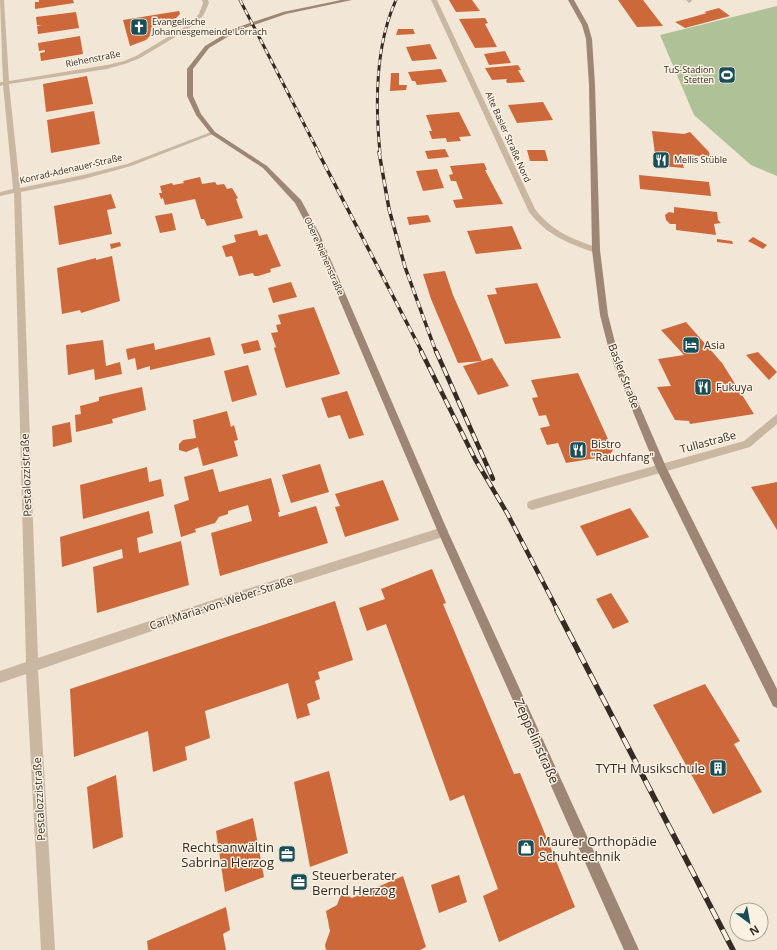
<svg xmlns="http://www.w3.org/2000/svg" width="777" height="950" viewBox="0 0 777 950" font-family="'Open Sans',sans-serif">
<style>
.green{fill:#afc196}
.building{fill:#cc683a}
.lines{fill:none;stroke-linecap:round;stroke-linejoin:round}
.street{fill:#cab7a2;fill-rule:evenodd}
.secondary{fill:#9d8673;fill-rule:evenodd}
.rail-far3-casing{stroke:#342b25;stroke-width:3}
.rail-far2-casing{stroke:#342b25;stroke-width:3.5}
.rail-far1-casing{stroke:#342b25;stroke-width:4.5}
.rail-casing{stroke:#342b25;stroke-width:5.5}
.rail-far3{stroke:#faf1e2;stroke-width:2;stroke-dasharray:5.5;stroke-linecap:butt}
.rail-far2{stroke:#faf1e2;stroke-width:2.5;stroke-dasharray:7;stroke-linecap:butt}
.rail-far1{stroke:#faf1e2;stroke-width:3;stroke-dasharray:9;stroke-linecap:butt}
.rail{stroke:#faf1e2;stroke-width:4;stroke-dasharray:12;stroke-linecap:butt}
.labels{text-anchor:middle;stroke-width:3;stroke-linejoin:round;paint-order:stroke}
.far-poi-label{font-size:9px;fill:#342b25;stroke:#faf1e2;text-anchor:start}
.far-street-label{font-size:9px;fill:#342b25;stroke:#faf1e2}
.poi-label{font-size:11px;fill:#342b25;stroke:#faf1e2;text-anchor:start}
.street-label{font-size:11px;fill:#342b25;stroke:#faf1e2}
.near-street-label{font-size:13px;fill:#342b25;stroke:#faf1e2}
.near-poi-label{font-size:13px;fill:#342b25;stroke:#faf1e2;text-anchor:end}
</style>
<rect width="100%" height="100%" fill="#f2e7d6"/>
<polygon class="green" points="777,6 777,176 751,165 694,115 660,35"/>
<g class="building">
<polygon points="39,0 73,0 74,3 35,9 35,2 39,2"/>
<polygon points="449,0 472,0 480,11 456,12"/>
<polygon points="618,0 643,0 663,26 637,27"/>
<polygon points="719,8 730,16 685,28 675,22 707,13 704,12"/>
<polygon points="179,11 180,14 175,19 151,28 150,36 146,40 130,46 123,20"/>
<polygon points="76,12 79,28 38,34 37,26 42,25 37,25 36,17"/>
<polygon points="485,18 488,23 485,24 497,47 475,48 459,19"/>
<polygon points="398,29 413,29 415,34 396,35"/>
<polygon points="80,36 83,54 41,61 40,53 45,52 45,50 39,51 38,43"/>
<polygon points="430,44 437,59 412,61 406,47"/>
<polygon points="505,51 511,63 489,65 484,54"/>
<polygon points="518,65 521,70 518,70 525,82 507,83 506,81 507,79 492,80 485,68"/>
<polygon points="441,69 447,82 417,85 415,81 412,81 408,72"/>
<polygon points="391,73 399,73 399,85 407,85 406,90 390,91"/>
<polygon points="87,76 93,104 46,112 43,84"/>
<polygon points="543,102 553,120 517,123 508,105"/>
<polygon points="94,111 100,144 51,153 47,120"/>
<polygon points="459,112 471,136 459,137 461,141 447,142 446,138 432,139 429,131 432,131 426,115"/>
<polygon points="652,131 684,134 690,132 709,152 710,157 680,154 684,168 662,166 662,163 656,162"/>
<polygon points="445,149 449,157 428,159 425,151"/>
<polygon points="527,150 545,150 548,161 530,161"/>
<polygon points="484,163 487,170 485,170 503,204 456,208 453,200 463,199 456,181 451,181 449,175 453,174 450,166"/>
<polygon points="437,169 444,188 423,191 416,171"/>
<polygon points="639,175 709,182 711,196 640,189"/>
<polygon points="200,177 202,184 215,182 217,185 224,184 227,189 232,188 238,198 236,199 243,218 207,226 204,219 201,219 195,199 165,205 163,198 161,199 159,193 162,193 160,186 172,183 173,185 184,183 183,181"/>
<polygon points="111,194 116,208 107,210 112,234 59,245 54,206"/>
<polygon points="674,207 717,212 718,220 721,223 714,224 716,235 676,230 676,224 670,224 666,220 665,215 669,212 674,213"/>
<polygon points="172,213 176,230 160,233 155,216"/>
<polygon points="428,215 431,222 409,225 407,217"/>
<polygon points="512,226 522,249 476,254 467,231"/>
<polygon points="257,230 259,236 267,234 281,266 270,269 271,272 258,276 254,276 253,273 239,276 232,256 226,257 222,246 236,242 234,235"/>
<polygon points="753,237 767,245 763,249 748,241"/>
<polygon points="717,239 732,241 733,244 717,242"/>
<polygon points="120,242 121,246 111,249 110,244"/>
<polygon points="112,256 120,301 81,313 80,310 62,314 57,268 96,258 96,260"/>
<polygon points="445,271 453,295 482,361 492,358 509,386 478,395 463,366 482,361 458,363 431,299 423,274"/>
<polygon points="291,282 297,297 273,303 268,288"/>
<polygon points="537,283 561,338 505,344 487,295 497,294 495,288"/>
<polygon points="314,307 340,374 286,388 274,348 276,347 271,333 278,332 276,325 281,324 278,315"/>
<polygon points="686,322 722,363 754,414 690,424 689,421 675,420 657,387 671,386 658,359 684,355 661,330"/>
<polygon points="210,337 215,355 150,370 150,366 137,370 135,358 128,360 126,349 154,343 155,350"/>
<polygon points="103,340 106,366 120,362 122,374 95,380 94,369 68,375 66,345"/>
<polygon points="258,340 261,350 244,354 241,344"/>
<polygon points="758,352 777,372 769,380 746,355"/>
<polygon points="248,365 257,395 232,402 224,371"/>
<polygon points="578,373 613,450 609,456 566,463 558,443 547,445 540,428 550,426 546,415 539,416 532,398 538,397 531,380"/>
<polygon points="142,387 146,410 112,419 113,423 76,432 75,415 81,414 80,406 99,401 99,397"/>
<polygon points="347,391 364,435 349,439 340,415 328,418 321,398"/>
<polygon points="227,411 231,427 234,425 238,440 234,441 238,456 203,466 198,447 186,452 179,450 179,444 183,440 196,438 193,420"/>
<polygon points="70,422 72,442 53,447 52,426"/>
<polygon points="320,464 329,492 291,503 282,475"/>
<polygon points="147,467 149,482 161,479 164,496 83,519 80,485"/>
<polygon points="213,469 219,492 271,478 280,512 278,512 279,517 316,506 328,543 220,576 211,533 252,521 248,505 228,511 228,514 219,517 215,523 195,529 196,532 181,537 174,505 189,500 184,477"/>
<polygon points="383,480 399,520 345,537 335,507 340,506 335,494"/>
<polygon points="777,482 777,530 751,487"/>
<polygon points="630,508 649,537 597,556 580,526"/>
<polygon points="149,511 153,533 137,538 139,553 181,541 189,585 97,613 93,567 123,558 122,549 62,567 60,537"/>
<polygon points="432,569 446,603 443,604 514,774 520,773 575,907 499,942 483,896 498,889 464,795 450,801 386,624 367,631 359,608 385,599 381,589"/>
<polygon points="611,593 629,622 613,629 596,599"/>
<polygon points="335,601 353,660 318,672 320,679 315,681 320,699 307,704 310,715 297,719 288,683 205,711 210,738 185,747 187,760 153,772 148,731 74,757 70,689"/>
<polygon points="705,684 740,741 734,744 762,792 713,814 653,705"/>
<polygon points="329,771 348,853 310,867 294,782"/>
<polygon points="116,775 123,837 93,849 87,787"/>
<polygon points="253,818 264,877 225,892 216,831"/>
<polygon points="459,875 467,902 439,913 431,885"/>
<polygon points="403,876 426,947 420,950 326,950 325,945 330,931 326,911 337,905 342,892 352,898"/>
<polygon points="226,907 230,930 223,934 226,950 148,950 147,941"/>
</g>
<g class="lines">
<g class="street">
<polygon points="0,0 4,0 9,81 107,65 124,61 136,56 183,28 199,14 203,3 202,0 208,0 209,3 203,16 187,30 140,58 128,63 107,69 9,84 20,188 83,175 127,164 211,132 216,133 131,166 84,179 21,192 38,658 234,593 443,527 447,529 448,532 447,535 443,537 234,603 38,670 55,950 41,950 26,674 0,683 0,671 26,662 14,193 0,196 0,192 13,189 3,85 0,86 0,82 3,82"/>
<path d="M 431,0 L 437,0 L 535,209 C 553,232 572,239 599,248 L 599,252 L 593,252 C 566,242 548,236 529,212 Z"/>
<polygon points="686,0 692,0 692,1 689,3"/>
<polygon points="777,414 777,424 750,447 532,510 528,508 527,505 528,502 532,500 744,441"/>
</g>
<g class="secondary">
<polygon points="341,0 352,0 286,14 239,30 209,48 193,69 193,96 201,114 215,132 267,166 301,200 320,235 448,532 639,950 624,950 438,532 312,235 295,203 263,168 211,134 196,115 187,96 187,69 205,46 235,28 283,12"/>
<polygon points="568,0 574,0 588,25 592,39 595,85 600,250 608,315 619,358 666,467 777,689 777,708 773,706 656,468 611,358 600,315 592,250 589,85 586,39 582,25"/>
</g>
<defs>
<g id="rail-far3">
<polyline points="240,0 319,153"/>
<path d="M 380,153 C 375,103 375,46 396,0"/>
</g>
<g id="rail-far2">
<polyline points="318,152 422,352"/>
<polyline points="379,152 389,209 405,267 436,352"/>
</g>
<g id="rail-far1">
<polyline points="421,351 475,459 507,513 558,611"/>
<polyline points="436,351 493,479"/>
</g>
<polyline id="rail" points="557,610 733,950"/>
</defs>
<use href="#rail-far3" class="rail-far3-casing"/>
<use href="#rail-far2" class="rail-far2-casing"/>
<use href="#rail-far1" class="rail-far1-casing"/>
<use href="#rail" class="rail-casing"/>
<use href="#rail-far3" class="rail-far3"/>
<use href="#rail-far2" class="rail-far2"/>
<use href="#rail-far1" class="rail-far1"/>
<use href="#rail" class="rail"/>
</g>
<defs>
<symbol id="church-square" viewBox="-11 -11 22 22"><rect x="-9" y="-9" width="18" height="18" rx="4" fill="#194e57" stroke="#faf1e2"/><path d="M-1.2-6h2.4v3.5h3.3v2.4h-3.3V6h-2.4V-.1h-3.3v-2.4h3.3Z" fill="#fff"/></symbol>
<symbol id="stadium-square" viewBox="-11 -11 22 22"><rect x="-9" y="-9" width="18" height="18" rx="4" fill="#194e57" stroke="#faf1e2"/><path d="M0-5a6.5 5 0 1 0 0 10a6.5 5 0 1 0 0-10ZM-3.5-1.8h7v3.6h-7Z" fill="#fff"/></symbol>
<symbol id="restaurant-square" viewBox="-11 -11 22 22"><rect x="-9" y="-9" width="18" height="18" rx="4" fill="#194e57" stroke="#faf1e2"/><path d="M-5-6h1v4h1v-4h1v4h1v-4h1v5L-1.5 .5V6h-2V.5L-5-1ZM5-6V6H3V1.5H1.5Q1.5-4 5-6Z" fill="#fff"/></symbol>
<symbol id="hotel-square" viewBox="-11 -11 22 22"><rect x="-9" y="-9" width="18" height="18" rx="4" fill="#194e57" stroke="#faf1e2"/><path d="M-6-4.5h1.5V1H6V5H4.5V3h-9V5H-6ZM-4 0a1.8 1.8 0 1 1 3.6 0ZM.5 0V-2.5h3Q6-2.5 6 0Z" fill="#fff"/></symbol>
<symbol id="building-square" viewBox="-11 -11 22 22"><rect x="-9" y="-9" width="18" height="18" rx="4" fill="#194e57" stroke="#faf1e2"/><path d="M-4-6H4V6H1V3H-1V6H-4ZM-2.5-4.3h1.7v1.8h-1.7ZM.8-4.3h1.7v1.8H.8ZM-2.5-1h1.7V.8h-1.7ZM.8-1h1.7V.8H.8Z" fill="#fff"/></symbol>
<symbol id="shop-square" viewBox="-11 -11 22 22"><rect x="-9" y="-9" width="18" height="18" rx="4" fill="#194e57" stroke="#faf1e2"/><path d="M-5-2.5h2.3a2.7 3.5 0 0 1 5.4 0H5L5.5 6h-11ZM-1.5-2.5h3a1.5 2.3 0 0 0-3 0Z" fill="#fff"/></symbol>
<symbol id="office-square" viewBox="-11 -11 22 22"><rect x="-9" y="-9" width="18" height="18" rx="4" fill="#194e57" stroke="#faf1e2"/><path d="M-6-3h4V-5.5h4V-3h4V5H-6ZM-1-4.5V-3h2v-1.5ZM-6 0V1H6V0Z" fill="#fff"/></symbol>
</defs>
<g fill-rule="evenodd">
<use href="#church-square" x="129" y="17" width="20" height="20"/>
<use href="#stadium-square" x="717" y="65" width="20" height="20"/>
<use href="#restaurant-square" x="651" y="150" width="20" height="20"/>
<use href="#hotel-square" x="681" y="335" width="20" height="20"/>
<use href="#restaurant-square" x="693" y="377" width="20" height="20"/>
<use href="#restaurant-square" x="568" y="440" width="20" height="20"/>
<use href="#building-square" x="708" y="758" width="20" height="20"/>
<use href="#shop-square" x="516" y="838" width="20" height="20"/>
<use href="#office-square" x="277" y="844" width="20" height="20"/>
<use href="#office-square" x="289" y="872" width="20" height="20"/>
</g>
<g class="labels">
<g class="far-poi-label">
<text x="152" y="25">Evangelische<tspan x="152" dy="10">Johannesgemeinde Lörrach</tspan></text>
<text x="714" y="73" text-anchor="end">TuS-Stadion<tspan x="714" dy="10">Stetten</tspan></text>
<text x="674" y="163">Mellis Stüble</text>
</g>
<g class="far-street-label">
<text transform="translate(93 59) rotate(-11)" y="3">Riehenstraße</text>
<text transform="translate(508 137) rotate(66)" y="3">Alte Basler Straße Nord</text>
<text transform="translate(71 169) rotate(-13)" y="3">Konrad-Adenauer-Straße</text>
<text transform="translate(324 256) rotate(66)" y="3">Obere Riehenstraße</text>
</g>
<g class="poi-label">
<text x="704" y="349">Asia</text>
<text x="716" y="391">Fukuya</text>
<text x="591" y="448">Bistro<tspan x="591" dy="13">"Rauchfang"</tspan></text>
</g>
<g class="street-label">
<text transform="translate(624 376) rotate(69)" y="4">Basler Straße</text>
<text transform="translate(708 442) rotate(-15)" y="4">Tullastraße</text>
<text transform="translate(26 475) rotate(-92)" y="4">Pestalozzistraße</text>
<text transform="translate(221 603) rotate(-18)" y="4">Carl-Maria-von-Weber-Straße</text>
<text transform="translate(39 799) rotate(-93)" y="4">Pestalozzistraße</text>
</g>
<g class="near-street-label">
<text transform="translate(537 741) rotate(66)" y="5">Zeppelinstraße</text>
</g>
<g class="near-poi-label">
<text x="705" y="773">TYTH Musikschule</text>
<text x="539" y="846" text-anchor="start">Maurer Orthopädie<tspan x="539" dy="15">Schuhtechnik</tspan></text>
<text x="274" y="852">Rechtsanwältin<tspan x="274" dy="15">Sabrina Herzog</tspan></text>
<text x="312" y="880" text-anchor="start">Steuerberater<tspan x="312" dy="15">Bernd Herzog</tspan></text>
</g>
</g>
<g transform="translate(749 922) rotate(148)"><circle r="19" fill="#faf1e2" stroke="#aba296"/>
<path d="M0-3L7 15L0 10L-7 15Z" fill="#194e57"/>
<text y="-6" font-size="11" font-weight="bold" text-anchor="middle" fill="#342b25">N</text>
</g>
</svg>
